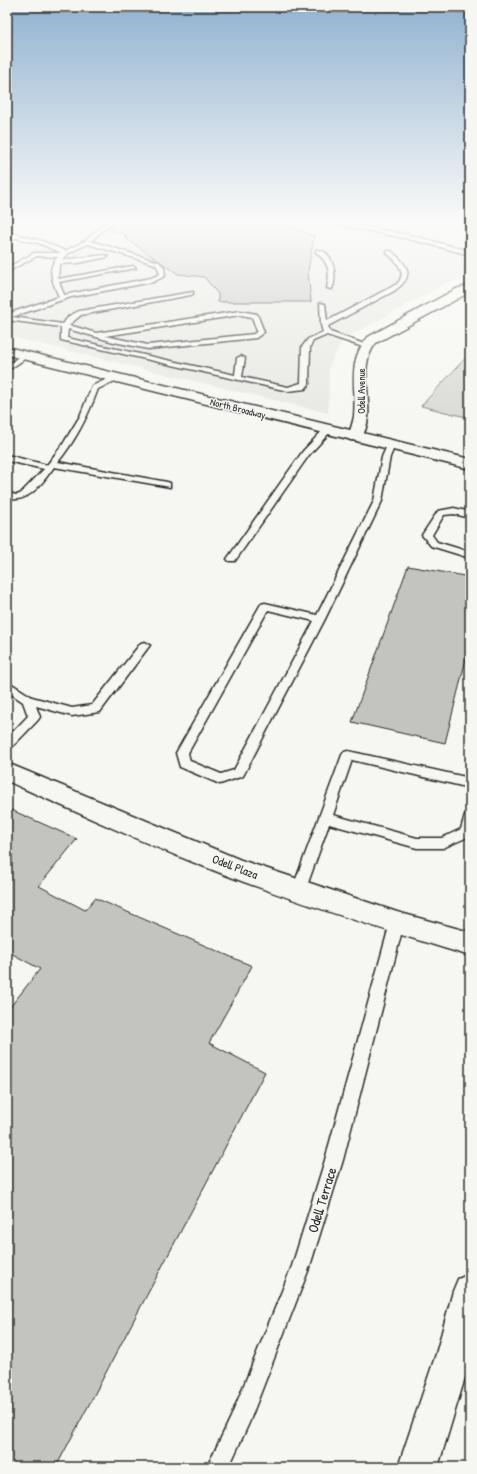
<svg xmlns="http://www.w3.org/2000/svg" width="477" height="1474" viewBox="0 0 477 1474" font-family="'Patrick Hand',sans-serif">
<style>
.built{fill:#e7e7e3}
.green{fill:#d9d9d5;stroke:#828280}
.building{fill:#c3c3c0;stroke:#2b2b2b}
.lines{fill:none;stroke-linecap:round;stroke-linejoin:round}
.service-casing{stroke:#2b2b2b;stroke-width:3}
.minor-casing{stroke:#2b2b2b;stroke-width:3}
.tertiary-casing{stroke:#2b2b2b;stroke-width:3}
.primary-casing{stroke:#2b2b2b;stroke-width:3}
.service{fill:#f6f6f2;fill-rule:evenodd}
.minor{fill:#f6f6f2;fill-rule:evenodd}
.tertiary{fill:#f6f6f2;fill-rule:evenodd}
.primary{fill:#f6f6f2;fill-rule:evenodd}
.labels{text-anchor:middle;stroke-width:3;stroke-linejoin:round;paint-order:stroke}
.far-street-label{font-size:10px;fill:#2b2b2b;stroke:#f6f6f2}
.street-label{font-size:12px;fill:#2b2b2b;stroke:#f6f6f2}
.near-street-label{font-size:14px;fill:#2b2b2b;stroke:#f6f6f2}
</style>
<rect width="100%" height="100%" fill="#f6f6f2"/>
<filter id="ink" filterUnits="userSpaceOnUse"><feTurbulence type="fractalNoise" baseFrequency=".025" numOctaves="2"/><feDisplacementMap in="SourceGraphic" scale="8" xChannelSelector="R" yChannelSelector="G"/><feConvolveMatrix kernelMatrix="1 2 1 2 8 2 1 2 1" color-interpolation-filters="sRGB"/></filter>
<g filter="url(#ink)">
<polygon class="built" points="7,221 470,221 470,277 449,282 342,340 329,367 328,413 7,336"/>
<polygon class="green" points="470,353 470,418 421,406"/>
<g class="building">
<polygon points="118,221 193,221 207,227 227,221 276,221 314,236 308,271 311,302 218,302 218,294 204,277 178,274 124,237 127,236 107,229"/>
<polygon points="408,566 470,577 470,643 445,743 352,722"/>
<polygon points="7,808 77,839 39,886 85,910 95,898 252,966 209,1043 265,1072 56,1467 7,1467 7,1011 40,969 7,951"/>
</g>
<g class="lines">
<defs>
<g id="service">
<path d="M 107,221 L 117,221 L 111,223 L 91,241 L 159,262 L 164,267 L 165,276 L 153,282 L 71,297 L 12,317 L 63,324 L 69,316 L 79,311 L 193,292 L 193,294 L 191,295 L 81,315 L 69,325 L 96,333 L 240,311 L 257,314 L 264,332 L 256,338 L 148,349 L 114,342 L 68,329 L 67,338 L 235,375 L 237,358 L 241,356 L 245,358 L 242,377 L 288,387 L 301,383 L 302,347 L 308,339 L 323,332 L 321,325 L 320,303 L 325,304 L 327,321 L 397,284 C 408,272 397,262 387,253 L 387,251 L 391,251 C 408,265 416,276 394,291 L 328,326 L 330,332 L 367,345 L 367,347 L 363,347 L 327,335 L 313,341 L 310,347 L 309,384 L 305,389 L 288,391 L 61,340 L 61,327 L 7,320 L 7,314 L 59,297 C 54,284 45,269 58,257 L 37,256 L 7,272 L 7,268 L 34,253 L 62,253 L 38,243 L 7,236 L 7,232 L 42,241 L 65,251 L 85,241 ZM 88,244 L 155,264 L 158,268 L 160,274 L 151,278 L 64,295 L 59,282 L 136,268 L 133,266 L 58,279 L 59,264 L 78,263 L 108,257 L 105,255 L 62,260 L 69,253 ZM 240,315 L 252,317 L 257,331 L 254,334 L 148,345 L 105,336 Z"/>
<polygon points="321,221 333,221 409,235 470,251 470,255 409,239"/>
<polygon points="456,221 470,221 470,225 457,222"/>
<path d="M 316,250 C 333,249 338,276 332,289 L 327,288 C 331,272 329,263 316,252 Z"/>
<polygon points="22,354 29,356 7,371 7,366"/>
<path d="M 114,376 L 118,378 L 117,380 L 98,389 C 88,416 76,440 58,462 L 167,482 L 170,483 L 170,487 L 54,467 C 43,482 28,505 7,498 L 7,492 L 16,495 L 20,494 L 44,469 L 7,461 L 7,455 L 47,465 L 63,444 L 80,416 L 92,386 Z"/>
<polygon points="325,428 332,430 309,455 235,561 229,561 227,559 303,451"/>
<path d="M 388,443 L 391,443 L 395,445 L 390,457 L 382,501 L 325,619 L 243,776 L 220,784 L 180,767 L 176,753 L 261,604 L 265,603 L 317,615 L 374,501 L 382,457 ZM 268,610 L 314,621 L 234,770 L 221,774 L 190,761 L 188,753 Z"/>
<polygon points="454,508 470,512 470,518 454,514 444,515 432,535 437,542 470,552 470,558 431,546 422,535 438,511"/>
<polygon points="145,642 150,645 100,712 72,716 36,706 40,717 38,720 11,748 7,749 7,738 28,716 23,702 7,691 7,681 32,697 72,708 92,705 141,643"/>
<polygon points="348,751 470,778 470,788 352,760 333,815 417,838 442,838 461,829 465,815 470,814 470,836 443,848 417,848 329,824 304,894 299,896 294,894 292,890 342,755 344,752"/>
<polygon points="397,917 402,919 404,923 343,1160 310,1266 249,1423 229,1467 207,1467 231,1417 292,1266 325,1160 390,923 392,919"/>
</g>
<g id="minor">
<path d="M 7,763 L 241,860 L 397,912 L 470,932 L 470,956 C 387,931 304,905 223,874 C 150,846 78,813 7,781 Z"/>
<polygon points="470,1274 470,1361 438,1467 398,1467 436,1354 453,1291 458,1279"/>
</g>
<path id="tertiary" d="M 470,285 L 470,292 L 376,343 C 353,371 381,411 360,440 L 350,440 L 348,437 C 350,430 353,423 354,416 C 357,386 346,363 368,337 L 456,289 Z"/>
<polygon id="primary" points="7,347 470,459 470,469 7,355"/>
</defs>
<use href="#service" class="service-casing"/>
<use href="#minor" class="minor-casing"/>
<use href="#tertiary" class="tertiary-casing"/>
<use href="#primary" class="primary-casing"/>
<use href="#service" class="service"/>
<use href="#minor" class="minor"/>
<use href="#tertiary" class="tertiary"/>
<use href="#primary" class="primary"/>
</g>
</g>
<linearGradient id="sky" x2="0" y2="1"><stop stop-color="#91b2d0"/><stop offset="0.52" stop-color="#fbfbf9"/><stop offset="1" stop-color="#fbfbf9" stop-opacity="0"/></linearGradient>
<rect width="477" height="427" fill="url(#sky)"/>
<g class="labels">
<g class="far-street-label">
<text transform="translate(361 391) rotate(-90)" y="4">Odell Avenue</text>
<text transform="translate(238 408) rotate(14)" y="4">North Broadway</text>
</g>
<g class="street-label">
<text transform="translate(235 867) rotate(21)" y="4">Odell Plaza</text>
</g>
<g class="near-street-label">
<text transform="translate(322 1200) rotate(-73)" y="5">Odell Terrace</text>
</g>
</g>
<rect width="477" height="1474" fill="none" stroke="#f6f6f2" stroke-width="24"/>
<rect x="12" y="12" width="453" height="1450" fill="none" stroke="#2b2b2b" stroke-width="1.5" filter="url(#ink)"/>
</svg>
